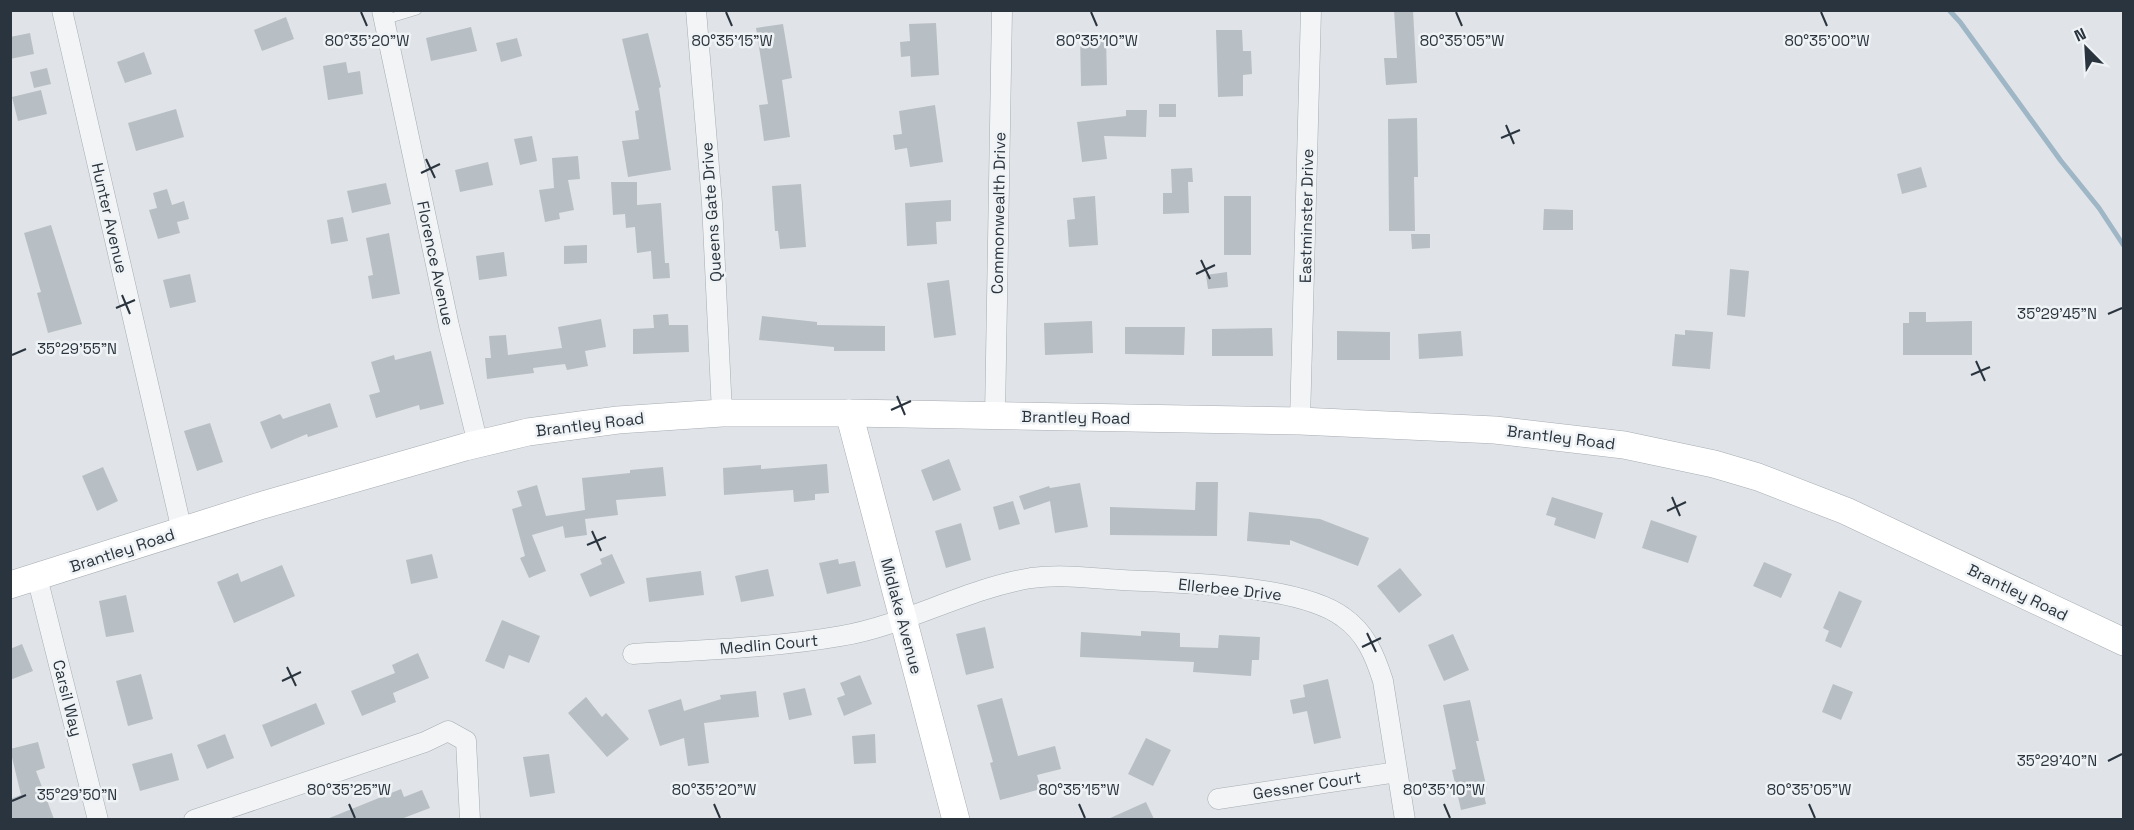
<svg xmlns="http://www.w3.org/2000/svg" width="2134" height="830" viewBox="0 0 2134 830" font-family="'Space Grotesk',sans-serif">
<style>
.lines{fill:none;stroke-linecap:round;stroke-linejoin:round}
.stream{stroke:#9eb6c5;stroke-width:5}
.building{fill:#b7bec4}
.lane-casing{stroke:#a6acb2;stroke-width:10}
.street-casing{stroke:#a6acb2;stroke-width:21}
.secondary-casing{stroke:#a6acb2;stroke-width:28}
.lane{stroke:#f2f4f6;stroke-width:9}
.street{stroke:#f2f4f6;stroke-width:20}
.secondary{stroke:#fff;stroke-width:27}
.ticks{fill:none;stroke:#2a343e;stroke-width:2}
.labels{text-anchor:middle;stroke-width:5;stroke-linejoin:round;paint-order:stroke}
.street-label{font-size:16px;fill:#2a343e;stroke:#eff3f5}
.ticks-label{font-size:15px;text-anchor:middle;fill:#2a343e;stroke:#eff3f5;stroke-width:5;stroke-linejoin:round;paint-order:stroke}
</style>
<rect width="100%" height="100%" fill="#e0e4e8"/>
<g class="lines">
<polyline class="stream" points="1949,10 1960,22 2061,161 2099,208 2124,246"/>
</g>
<g class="building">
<polygon points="1394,10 1413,10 1417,83 1386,85 1384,58 1397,58"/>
<polygon points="286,17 294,39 262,51 254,30"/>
<polygon points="936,23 939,75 911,77 910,56 901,57 900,42 910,41 909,24"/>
<polygon points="783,24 792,78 782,80 790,137 764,141 759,105 768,104 756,28"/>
<polygon points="471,27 477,51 431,61 426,38"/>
<polygon points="1216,30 1242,30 1243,51 1251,51 1252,74 1243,75 1243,96 1218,97"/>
<polygon points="30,33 34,54 10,59 10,37"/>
<polygon points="648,33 661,87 659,88 671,170 628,177 622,141 639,139 635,111 639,110 622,39"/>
<polygon points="1106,33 1107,85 1081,86 1080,34"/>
<polygon points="517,38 522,56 501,62 496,43"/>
<polygon points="144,52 152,74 125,83 117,62"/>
<polygon points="346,62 348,73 360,71 363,94 328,100 323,66"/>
<polygon points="47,68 51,84 34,88 30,72"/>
<polygon points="41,90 47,114 18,121 12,97"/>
<rect x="1159" y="104" width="17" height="13"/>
<polygon points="935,105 943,162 910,167 907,148 895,150 893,135 902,134 899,111"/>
<polygon points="176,109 184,137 136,151 128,123"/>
<polygon points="1126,110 1147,110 1146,137 1104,136 1107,159 1082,162 1077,122 1126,116"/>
<polygon points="1417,118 1418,177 1414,177 1415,231 1389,231 1388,119"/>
<polygon points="532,136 537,161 520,165 514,139"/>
<polygon points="578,156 580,179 568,180 574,210 559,213 560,219 545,222 539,190 554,188 552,158"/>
<polygon points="488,162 493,185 460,192 455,170"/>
<polygon points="1921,167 1927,187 1902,194 1897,174"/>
<polygon points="1192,168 1193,182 1188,182 1189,213 1163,214 1163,193 1172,193 1171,169"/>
<polygon points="611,182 637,182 637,205 661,203 665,263 669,263 670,278 653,279 651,251 637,253 635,227 626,228 625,214 613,215"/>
<polygon points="386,183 391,204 352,213 347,191"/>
<polygon points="801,184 806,247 780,249 778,231 775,231 772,186"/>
<polygon points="167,189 172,205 184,201 189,219 177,222 180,233 158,239 149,210 157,208 153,193"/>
<polygon points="1095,196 1098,245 1069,247 1067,220 1075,219 1073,198"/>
<rect x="1224" y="196" width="27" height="59"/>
<polygon points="951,200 951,221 936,222 937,244 907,246 905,203"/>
<polygon points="1544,209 1573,210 1573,230 1543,230"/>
<polygon points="343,217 348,241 331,244 327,220"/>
<polygon points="51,225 82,324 48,333 37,293 41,292 24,233"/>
<polygon points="389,233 400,294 372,299 368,276 373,275 366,238"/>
<polygon points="1411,234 1430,234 1430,248 1412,249"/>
<polygon points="587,245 587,263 564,264 564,246"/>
<polygon points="504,252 507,276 479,280 476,256"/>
<polygon points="1730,269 1749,271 1745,317 1727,315"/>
<polygon points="1227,272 1228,287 1208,289 1206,275"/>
<polygon points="190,274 196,302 170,308 163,280"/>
<polygon points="949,280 956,335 934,338 927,283"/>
<polygon points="1909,312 1926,312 1926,322 1972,321 1972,355 1903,355 1903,323 1909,323"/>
<polygon points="668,314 669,325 688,325 689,352 633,354 633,329 654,328 653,315"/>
<polygon points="762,316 817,322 817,325 885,326 885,351 834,351 834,347 759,340"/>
<polygon points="601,319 606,347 585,351 588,366 567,370 565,364 533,368 534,373 487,379 485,358 491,358 489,336 506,335 508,355 562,348 558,327"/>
<polygon points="1092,321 1093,353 1045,355 1044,323"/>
<polygon points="1125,327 1185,327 1184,355 1125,354"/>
<polygon points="1272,328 1273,356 1212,356 1212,329"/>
<polygon points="1685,330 1713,332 1710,369 1672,366 1675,334 1685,335"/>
<polygon points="1337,331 1390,332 1390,360 1337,360"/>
<polygon points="1461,331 1463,356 1419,359 1418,334"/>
<polygon points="431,351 444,404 420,410 419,405 376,418 369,395 380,392 371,362 394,355 395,360"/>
<polygon points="330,403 338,427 308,437 307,434 271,449 260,422 280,414 283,419"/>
<polygon points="210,423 223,462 197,471 184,431"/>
<polygon points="949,459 961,490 933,501 921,470"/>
<polygon points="827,464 829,493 815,494 815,500 794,502 793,490 724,495 723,468 761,465 761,469"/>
<polygon points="103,467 118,501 97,511 82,476"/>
<polygon points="663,467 666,496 616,500 618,515 585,519 587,535 565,538 563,526 532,535 546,571 529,578 520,558 525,556 512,509 522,506 517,491 537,485 546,516 585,510 582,478 630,473 630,470"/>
<polygon points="1196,482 1218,482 1217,536 1110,535 1110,507 1195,510"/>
<polygon points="1080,483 1088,527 1055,533 1050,501 1024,510 1019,496 1049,486 1050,488"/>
<polygon points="1552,497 1603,513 1595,539 1554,525 1556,518 1546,515"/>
<polygon points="1013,501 1020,524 999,530 993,507"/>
<polygon points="1249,512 1320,519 1369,538 1358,566 1290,540 1290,545 1247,541"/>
<polygon points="1651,520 1697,536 1688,563 1642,548"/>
<polygon points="961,523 971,560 946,568 935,531"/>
<polygon points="432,554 438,578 411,584 406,560"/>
<polygon points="612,554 625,583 590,597 580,574 602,564 600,559"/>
<polygon points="838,559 839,564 855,561 861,586 827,594 819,563"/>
<polygon points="1764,562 1792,574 1781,598 1753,586"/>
<polygon points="282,565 295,596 234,623 217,582 238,573 241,582"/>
<polygon points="1400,568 1422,595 1399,613 1377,586"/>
<polygon points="768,569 774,596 741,602 735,576"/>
<polygon points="701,571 704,595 649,602 646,578"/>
<polygon points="1839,591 1862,601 1841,648 1825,641 1829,631 1823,628"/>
<polygon points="126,595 134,632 106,637 99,601"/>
<polygon points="502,620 540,636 529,663 509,655 504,669 485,661"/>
<polygon points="985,627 994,668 966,675 956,634"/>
<polygon points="1141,631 1180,633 1180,647 1218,648 1219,635 1260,637 1259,660 1252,660 1251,676 1193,672 1194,662 1080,657 1081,632 1141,636"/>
<polygon points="1453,634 1469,670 1444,681 1428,645"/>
<polygon points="22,644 33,671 10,680 10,649"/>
<polygon points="418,653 429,678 393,693 396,702 362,716 351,691 395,673 392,665"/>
<polygon points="141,674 153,719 128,726 116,681"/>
<polygon points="860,675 872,704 844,716 837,698 845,695 840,683"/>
<polygon points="1328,679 1341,738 1314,744 1307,711 1293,714 1290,700 1305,697 1303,685"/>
<polygon points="1833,684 1853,692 1841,720 1822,712"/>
<polygon points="805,688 812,715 789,720 783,693"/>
<polygon points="756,691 759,717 704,723 709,763 688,766 684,738 660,746 648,710 681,699 684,711 721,699 720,695"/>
<polygon points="586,697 602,717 606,713 629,739 607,757 568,713"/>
<polygon points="1002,698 1018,756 1055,746 1061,769 1037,775 1041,789 1000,800 990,763 993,762 977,705"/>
<polygon points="1470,700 1479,741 1476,741 1487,789 1483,790 1486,804 1461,810 1452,770 1456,769 1443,705"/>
<polygon points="316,703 325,724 271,747 262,725"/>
<polygon points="225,734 234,758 207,769 197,745"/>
<polygon points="875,734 876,763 854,764 852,736"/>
<polygon points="1146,738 1171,750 1153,786 1128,774"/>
<polygon points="38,742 45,768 36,771 54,819 10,819 10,799 21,795 10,749"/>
<polygon points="172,753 179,780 140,791 132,764"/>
<polygon points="549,754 555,793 530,797 523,757"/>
<polygon points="401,789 404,797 422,790 430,808 401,819 327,819"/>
<polygon points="1146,802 1154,819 1108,819"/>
</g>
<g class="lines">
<defs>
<polyline id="lane" points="384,20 417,10"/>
<g id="street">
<polyline points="62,10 182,531"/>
<polyline points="382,10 449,326 478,444"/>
<polyline points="696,10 712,203 722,413"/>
<polyline points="995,416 1002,10"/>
<polyline points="1300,421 1311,10"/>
<polyline points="37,577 98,820"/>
<path d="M 633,654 C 702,650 772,648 841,636 C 906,625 965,589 1031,578 C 1061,574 1092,578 1122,580 C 1179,583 1298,584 1343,617 C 1366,633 1375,656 1383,681 L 1405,820"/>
<polyline points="1218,799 1397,772"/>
<polyline points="194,820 425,742 448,731 466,741 470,820"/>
</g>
<g id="secondary">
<polyline points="849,413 956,820"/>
<polyline points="10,585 263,505 465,447 528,432 618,420 722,413 849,413 1300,421 1495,430 1624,445 1714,464 1758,477 1846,511 2124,642"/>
</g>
</defs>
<use href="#lane" class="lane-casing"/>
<use href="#street" class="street-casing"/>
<use href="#secondary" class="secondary-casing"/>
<use href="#lane" class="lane"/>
<use href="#street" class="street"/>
<use href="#secondary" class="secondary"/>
</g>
<path class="ticks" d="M 361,12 L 367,26M 726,12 L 732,26M 1091,12 L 1097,26M 1456,12 L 1462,26M 1821,12 L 1827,26M 1506,125 L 1514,144M 1501,138 L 1520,130M 426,159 L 435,178M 421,173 L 440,164M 1201,260 L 1210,279M 1196,274 L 1215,265M 122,295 L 130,314M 116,308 L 135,300M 2108,314 L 2122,308M 12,355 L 26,349M 1976,361 L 1985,381M 1971,375 L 1990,367M 897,396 L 905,415M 891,410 L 911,401M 1672,497 L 1680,516M 1667,511 L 1686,502M 592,531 L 601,551M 587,545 L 606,537M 1367,633 L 1376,652M 1362,647 L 1381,638M 287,667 L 296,686M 282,681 L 301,672M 2108,761 L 2122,754M 12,801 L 26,795M 349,804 L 355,818M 714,804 L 720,818M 1079,804 L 1085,818M 1444,804 L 1450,818M 1809,804 L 1815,818"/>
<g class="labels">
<g class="street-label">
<text transform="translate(711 212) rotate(-94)" y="6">Queens Gate Drive</text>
<text transform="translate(998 213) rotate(-89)" y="6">Commonwealth Drive</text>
<text transform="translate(1306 216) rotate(-89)" y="6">Eastminster Drive</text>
<text transform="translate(110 218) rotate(77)" y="6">Hunter Avenue</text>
<text transform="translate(436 263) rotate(78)" y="6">Florence Avenue</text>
<text transform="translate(1076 417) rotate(1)" y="6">Brantley Road</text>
<text transform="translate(590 424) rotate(-7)" y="6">Brantley Road</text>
<text transform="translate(1561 437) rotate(7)" y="6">Brantley Road</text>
<text transform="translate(122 550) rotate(-18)" y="6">Brantley Road</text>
<text transform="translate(1230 589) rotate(6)" y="6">Ellerbee Drive</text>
<text transform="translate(2018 592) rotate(26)" y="6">Brantley Road</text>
<text transform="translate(902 616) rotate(75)" y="6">Midlake Avenue</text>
<text transform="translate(769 644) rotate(-5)" y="6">Medlin Court</text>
<text transform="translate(68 698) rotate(76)" y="6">Carsil Way</text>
<text transform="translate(1307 785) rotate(-9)" y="6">Gessner Court</text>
</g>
</g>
<g class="ticks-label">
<text x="1097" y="46">80°35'10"W</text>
<text x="1462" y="46">80°35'05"W</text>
<text x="1827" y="46">80°35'00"W</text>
<text x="367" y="46">80°35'20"W</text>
<text x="732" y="46">80°35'15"W</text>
<text x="2057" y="319">35°29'45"N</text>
<text x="77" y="354">35°29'55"N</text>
<text x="2057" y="766">35°29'40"N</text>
<text x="349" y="795">80°35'25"W</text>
<text x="714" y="795">80°35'20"W</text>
<text x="1079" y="795">80°35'15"W</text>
<text x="1444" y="795">80°35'10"W</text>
<text x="1809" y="795">80°35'05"W</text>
<text x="77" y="800">35°29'50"N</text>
</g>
<rect width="2134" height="830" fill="none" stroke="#2a343e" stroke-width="24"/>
<g transform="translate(2086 48) rotate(336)" stroke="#eff3f5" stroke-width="4.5" paint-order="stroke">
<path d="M0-4.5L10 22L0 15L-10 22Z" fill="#2a343e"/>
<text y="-9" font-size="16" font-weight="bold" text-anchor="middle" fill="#2a343e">N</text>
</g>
</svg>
